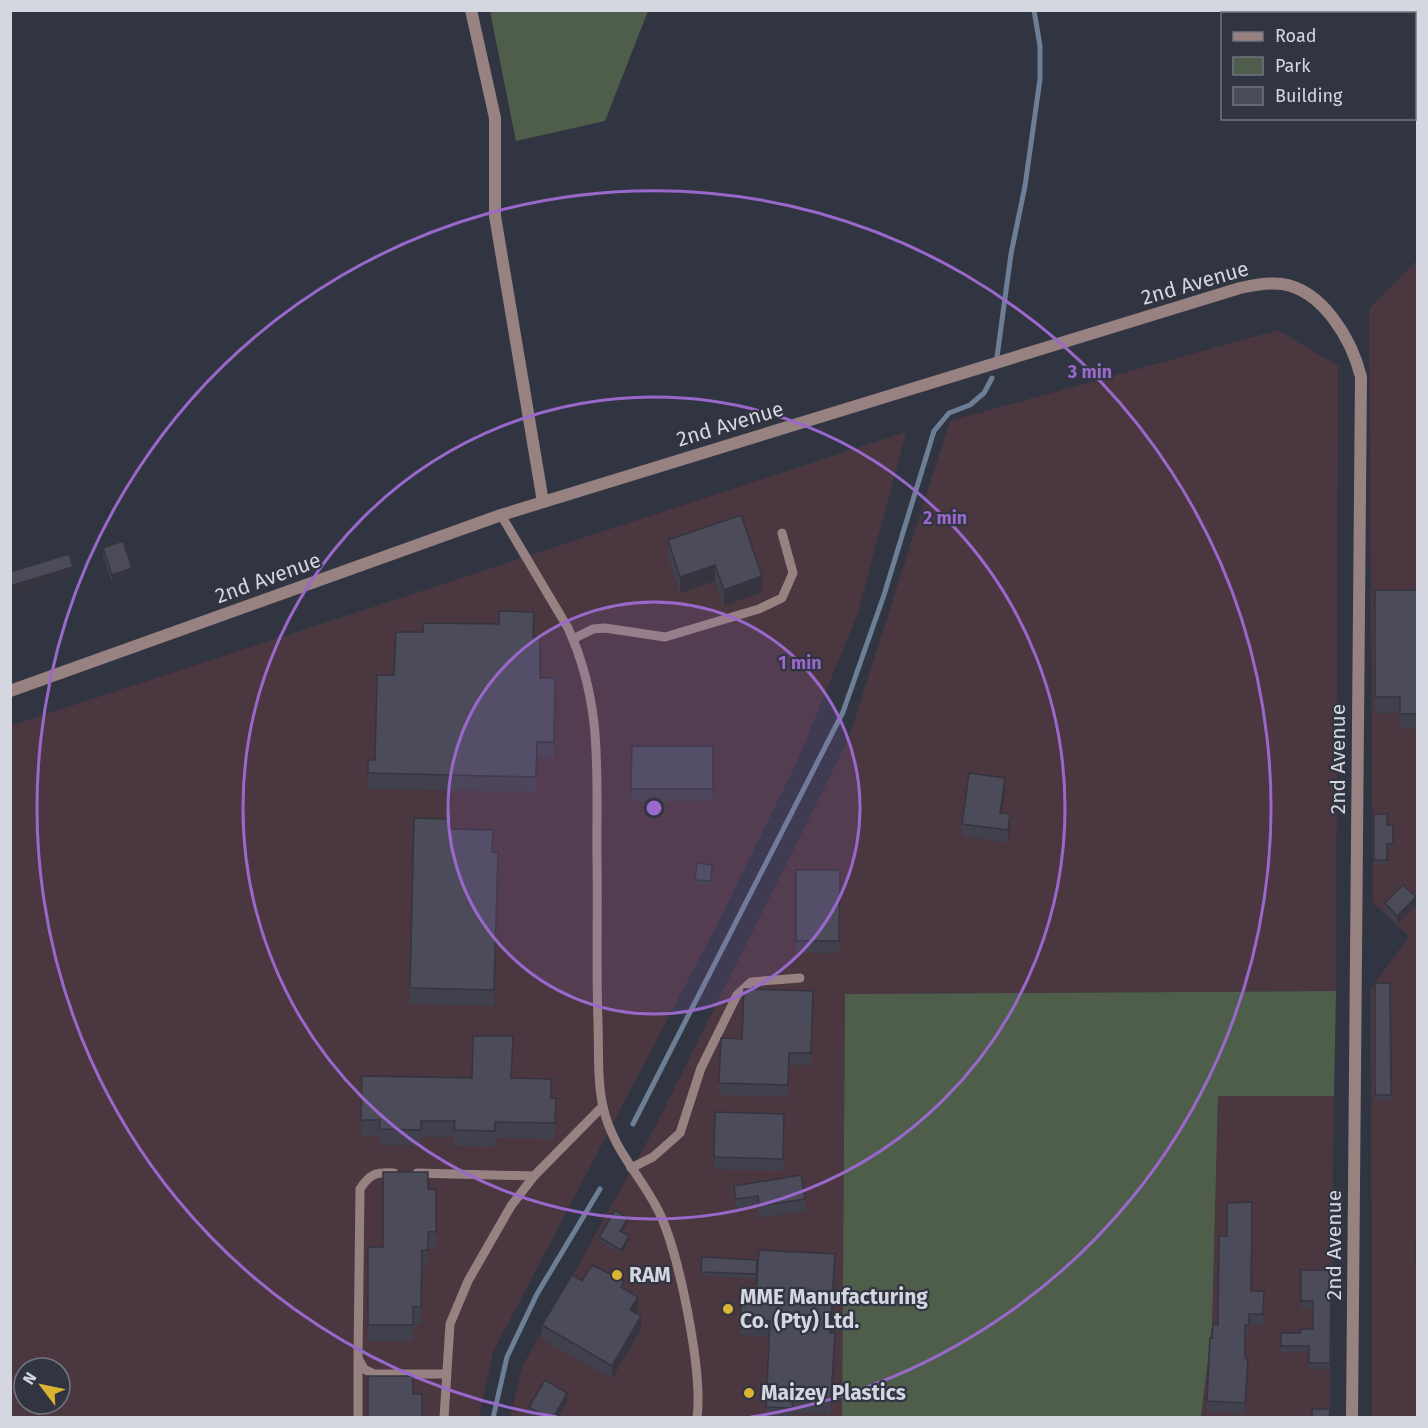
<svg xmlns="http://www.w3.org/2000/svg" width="1428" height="1428" viewBox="0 0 1428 1428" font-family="'Fira Sans',sans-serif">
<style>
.commercial{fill:#4a3740;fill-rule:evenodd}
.green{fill:#4e5e4a}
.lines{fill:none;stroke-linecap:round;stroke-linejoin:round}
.stream{stroke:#6c7f97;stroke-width:5}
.service{stroke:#978181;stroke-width:9}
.minor{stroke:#978181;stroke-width:12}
.wall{fill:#41404d}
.shaded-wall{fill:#35343f}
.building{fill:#4c4b5a;stroke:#35343f;stroke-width:1.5}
.ring{fill:none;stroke:#9a68cb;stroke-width:3}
.poi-dot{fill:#dab333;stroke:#313542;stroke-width:2}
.labels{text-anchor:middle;stroke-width:4.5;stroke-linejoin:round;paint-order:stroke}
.street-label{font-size:21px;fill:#d5d7e0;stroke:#313542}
.poi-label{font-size:21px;font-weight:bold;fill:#d5d7e0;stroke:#313542;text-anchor:start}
.centre{fill:#9a68cb;stroke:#313542;stroke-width:3}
.ring-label{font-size:18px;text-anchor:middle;font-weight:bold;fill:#9a68cb;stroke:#313542;stroke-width:4.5;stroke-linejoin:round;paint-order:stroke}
</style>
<rect width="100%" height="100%" fill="#313542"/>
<g class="commercial">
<polygon points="1417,260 1417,1418 1372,1417 1371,989 1409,936 1373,903 1369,309"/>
<polygon points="1278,330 1338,366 1336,991 845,994 842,1417 510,1418 522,1367 654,1129 848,740 950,421"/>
<path d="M 906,432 L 858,613 L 797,762 L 718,923 L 493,1352 L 479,1417 L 11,1417 L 10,726 ZM 24,1368 L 60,1368 L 60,1404 L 24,1404 Z"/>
<polygon points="1218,1096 1334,1096 1330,1417 1201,1418 1212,1327"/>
</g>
<g class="green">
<polygon points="490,11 648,11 605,121 516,141"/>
<polygon points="1336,991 1334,1096 1218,1096 1212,1327 1201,1417 842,1418 845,994"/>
</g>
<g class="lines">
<g class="stream">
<polyline points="997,357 1011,254 1025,186 1040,79 1040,46 1034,10"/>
<polyline points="633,1124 843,712 884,595 934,431 949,413 970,405 984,393 992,378"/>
<polyline points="493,1418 507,1357 537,1294 600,1189"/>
</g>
<g class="service">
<path d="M 501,515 L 568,628 C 604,706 596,776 597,859 C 598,913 596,967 598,1022 C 599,1050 597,1080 603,1107 C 613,1150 639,1173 658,1210 C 679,1251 703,1372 697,1418"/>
<polyline points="573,639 593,629 605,628 665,637 759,609 782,598 793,573 782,533"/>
<polyline points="631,1168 653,1157 680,1133 701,1068 737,995 751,982 800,978"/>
<path d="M 394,1173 C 377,1172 370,1173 360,1189 L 358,1358 L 364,1369 L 374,1374 L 446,1374"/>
<polyline points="417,1173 534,1176"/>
<polyline points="358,1418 358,1361"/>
<polyline points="444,1418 450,1324 468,1281 511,1206 534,1176 603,1106"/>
</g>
<g class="minor">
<polyline points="471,10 495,118 495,216 543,502"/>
<path d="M 10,691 L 501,515 L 1240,288 C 1253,285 1268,282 1282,284 C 1323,290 1352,340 1361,377 L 1352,1418"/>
</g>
</g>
<g class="wall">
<polygon points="741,515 762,592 724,606 715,581 680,593 668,556 668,540"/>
<polygon points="103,548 132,576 112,583 103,556"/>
<polygon points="1375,590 1418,590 1418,729 1400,729 1400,713 1375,713"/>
<polygon points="423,632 534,637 540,678 555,694 554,758 537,758 536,792 368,789 368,773 375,760 394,675"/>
<polygon points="632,746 713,746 713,801 631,801"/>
<polygon points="1005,790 1002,813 1010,826 1008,843 962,836 962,824"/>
<polygon points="1374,814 1387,825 1393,825 1393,848 1387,848 1387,864 1374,864"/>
<polygon points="450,829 493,852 498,852 494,1006 410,1004 410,988"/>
<polygon points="712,869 711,885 695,884 695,880"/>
<polygon points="796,870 840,870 839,953 796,953"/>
<polygon points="1385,903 1416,905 1397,924 1385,912"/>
<polygon points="1375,983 1390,983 1391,1100 1375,1100"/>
<polygon points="813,991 811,1065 789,1065 788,1097 719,1095 719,1083 742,1039"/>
<polygon points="513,1052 512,1078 551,1098 556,1098 555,1139 495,1138 495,1147 454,1146 454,1137 421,1137 421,1145 380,1145 380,1136 361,1136 362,1076 472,1078"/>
<polygon points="784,1126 783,1171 714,1169 714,1157"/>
<polygon points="734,1186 805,1199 805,1211 759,1218 758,1208 736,1211 734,1198"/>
<polygon points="428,1189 436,1190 436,1249 428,1249 428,1266 422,1266 421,1324 413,1324 413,1341 368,1341 368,1247 383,1247"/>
<polygon points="628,1222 622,1232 629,1240 621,1254 599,1241 599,1237"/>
<polygon points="1227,1236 1251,1291 1264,1291 1263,1325 1249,1325 1249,1335 1245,1335 1245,1358 1248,1369 1245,1414 1207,1411 1207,1401 1212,1338 1218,1325"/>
<rect x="1416" y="1239" width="2" height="34"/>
<polygon points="702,1257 757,1260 756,1278 701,1276"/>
<polygon points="835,1270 831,1333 835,1349 831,1414 793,1412 792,1418 766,1418 769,1337 740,1335 740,1319 745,1305 756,1295"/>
<polygon points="1301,1270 1331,1270 1330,1369 1309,1369 1309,1352 1281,1353 1281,1333 1300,1333 1313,1329 1313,1308 1301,1308"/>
<polygon points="582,1281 624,1289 638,1310 636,1313 641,1329 612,1379 542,1339 542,1325"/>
<polygon points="567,1402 558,1418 533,1418 529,1415 529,1407"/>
</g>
<g class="shaded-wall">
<polygon points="715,565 715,581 680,593 680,577"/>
<polygon points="73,567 73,576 10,594 10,586"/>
<polygon points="132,568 132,576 112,583 112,575"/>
<polygon points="762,576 762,592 724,606 724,590"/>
<polygon points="1005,778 1005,790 1000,825 1000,813"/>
<polygon points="1010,814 1010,826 1008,843 1008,830"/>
<polygon points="1416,897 1416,905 1397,924 1397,916"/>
<polygon points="628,1218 628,1222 620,1235 620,1231"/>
<polygon points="629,1236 629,1240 621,1254 621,1250"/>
<polygon points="835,1254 835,1270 830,1349 830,1333"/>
<polygon points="638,1297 638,1310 630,1323 630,1310"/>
<polygon points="641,1316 641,1329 612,1379 612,1366"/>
<polygon points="835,1333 835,1349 831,1414 831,1398"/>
<polygon points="1248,1359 1248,1369 1245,1414 1245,1403"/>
<polygon points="567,1393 567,1402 558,1418 553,1418"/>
</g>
<g class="building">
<polygon points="741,515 762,576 724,590 715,565 680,577 668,540"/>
<polygon points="123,541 132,568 112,575 103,548"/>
<polygon points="69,554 73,567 10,586 10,572"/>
<polygon points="1375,590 1418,590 1418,714 1400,714 1400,697 1375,697"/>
<polygon points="499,611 534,612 533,637 540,637 540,678 555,678 554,742 537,742 536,777 368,773 368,760 375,760 377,675 394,675 396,632 423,632 423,623 499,624"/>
<polygon points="632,746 713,746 713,789 631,789"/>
<polygon points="969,773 1005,778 1000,813 1010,814 1008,830 962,824"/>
<polygon points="1374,814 1387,814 1387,825 1393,825 1393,844 1387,844 1387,860 1374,860"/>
<polygon points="414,818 450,819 450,829 493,830 492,852 498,852 494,990 410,988"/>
<polygon points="697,863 712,865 711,881 695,880"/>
<polygon points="796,870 840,870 839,941 796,941"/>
<polygon points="1403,885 1416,897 1397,916 1385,903"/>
<polygon points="1375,983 1390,983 1391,1095 1375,1095"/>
<polygon points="744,989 813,991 811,1053 789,1053 788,1085 719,1083 721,1038 742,1039"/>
<polygon points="473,1036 513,1036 511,1078 551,1079 551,1098 556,1098 555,1123 495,1122 495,1131 454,1130 455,1121 421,1121 421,1130 380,1129 380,1120 361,1120 362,1076 472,1078"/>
<polygon points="715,1112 784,1114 783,1159 714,1157"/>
<polygon points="383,1172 428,1172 428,1189 436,1190 436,1232 428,1232 428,1250 422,1250 421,1307 413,1307 413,1325 368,1325 368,1247 383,1247"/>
<polygon points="801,1175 805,1199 759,1206 758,1196 736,1199 734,1186"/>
<polygon points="1252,1202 1251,1291 1264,1291 1263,1314 1249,1314 1249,1325 1245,1325 1245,1358 1248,1359 1245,1403 1207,1401 1210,1338 1212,1338 1213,1324 1218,1325 1219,1236 1227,1236 1227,1203"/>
<polygon points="615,1210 628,1218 620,1231 629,1236 621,1250 599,1237"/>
<rect x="1416" y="1239" width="2" height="25"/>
<polygon points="759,1250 835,1254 830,1333 835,1333 831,1398 793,1396 792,1408 766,1407 770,1321 740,1319 741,1305 745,1305 746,1294 756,1295"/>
<polygon points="702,1257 757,1260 756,1274 701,1272"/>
<polygon points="592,1265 624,1281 621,1287 638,1297 630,1310 641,1316 612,1366 542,1325 572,1275 582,1281"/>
<polygon points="1301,1270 1331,1270 1330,1363 1309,1363 1309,1346 1281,1346 1281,1333 1300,1333 1300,1329 1313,1329 1313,1301 1301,1301"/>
<polygon points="368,1376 413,1376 413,1394 422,1394 422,1418 368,1418"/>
<polygon points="545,1380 567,1393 553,1418 547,1418 529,1407"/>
<polygon points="1312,1409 1330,1409 1329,1418 1312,1418"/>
</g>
<circle cx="654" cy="808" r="206" fill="#9a68cb" fill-opacity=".12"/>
<g class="ring">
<circle cx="654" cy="808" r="206"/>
<circle cx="654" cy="808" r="411"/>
<path d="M557 1417A617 617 0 1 1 751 1417"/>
</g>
<g class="poi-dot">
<circle cx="617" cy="1275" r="6"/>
<circle cx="728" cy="1309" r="6"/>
<circle cx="749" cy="1393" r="6"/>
</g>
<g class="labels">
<g class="street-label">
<text transform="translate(1195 283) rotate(-16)" y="7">2nd Avenue</text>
<text transform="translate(730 424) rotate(-17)" y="7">2nd Avenue</text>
<text transform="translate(268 578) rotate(-20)" y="7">2nd Avenue</text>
<text transform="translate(1338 759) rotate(-90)" y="7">2nd Avenue</text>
<text transform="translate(1334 1245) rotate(-90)" y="7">2nd Avenue</text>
</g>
<g class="poi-label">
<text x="629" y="1282">RAM</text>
<text x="740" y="1304">MME Manufacturing<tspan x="740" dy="24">Co. (Pty) Ltd.</tspan></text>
<text x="761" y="1400">Maizey Plastics</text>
</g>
</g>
<circle cx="654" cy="808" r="9" class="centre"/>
<g class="ring-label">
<text x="1090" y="378">3 min</text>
<text x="945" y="524">2 min</text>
<text x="800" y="669">1 min</text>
</g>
<rect width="1428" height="1428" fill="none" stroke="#d5d7e0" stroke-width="24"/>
<rect x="1221" y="12" width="195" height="108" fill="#313542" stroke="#737681" stroke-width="1.5"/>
<rect x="1233" y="32" width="30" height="9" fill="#978181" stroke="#737681" stroke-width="1.5"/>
<text x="1275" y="42" font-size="18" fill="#d5d7e0">Road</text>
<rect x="1233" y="57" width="30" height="18" fill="#4e5e4a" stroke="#737681" stroke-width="1.5"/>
<text x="1275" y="72" font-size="18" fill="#d5d7e0">Park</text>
<rect x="1233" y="87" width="30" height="18" fill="#4c4b5a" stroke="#737681" stroke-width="1.5"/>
<text x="1275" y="102" font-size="18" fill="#d5d7e0">Building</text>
<g transform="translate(42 1386) rotate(302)"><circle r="28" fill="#313542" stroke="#737681" stroke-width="1.5"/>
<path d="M0-4.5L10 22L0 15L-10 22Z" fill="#dab333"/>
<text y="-9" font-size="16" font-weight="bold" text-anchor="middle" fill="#d5d7e0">N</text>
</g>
</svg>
